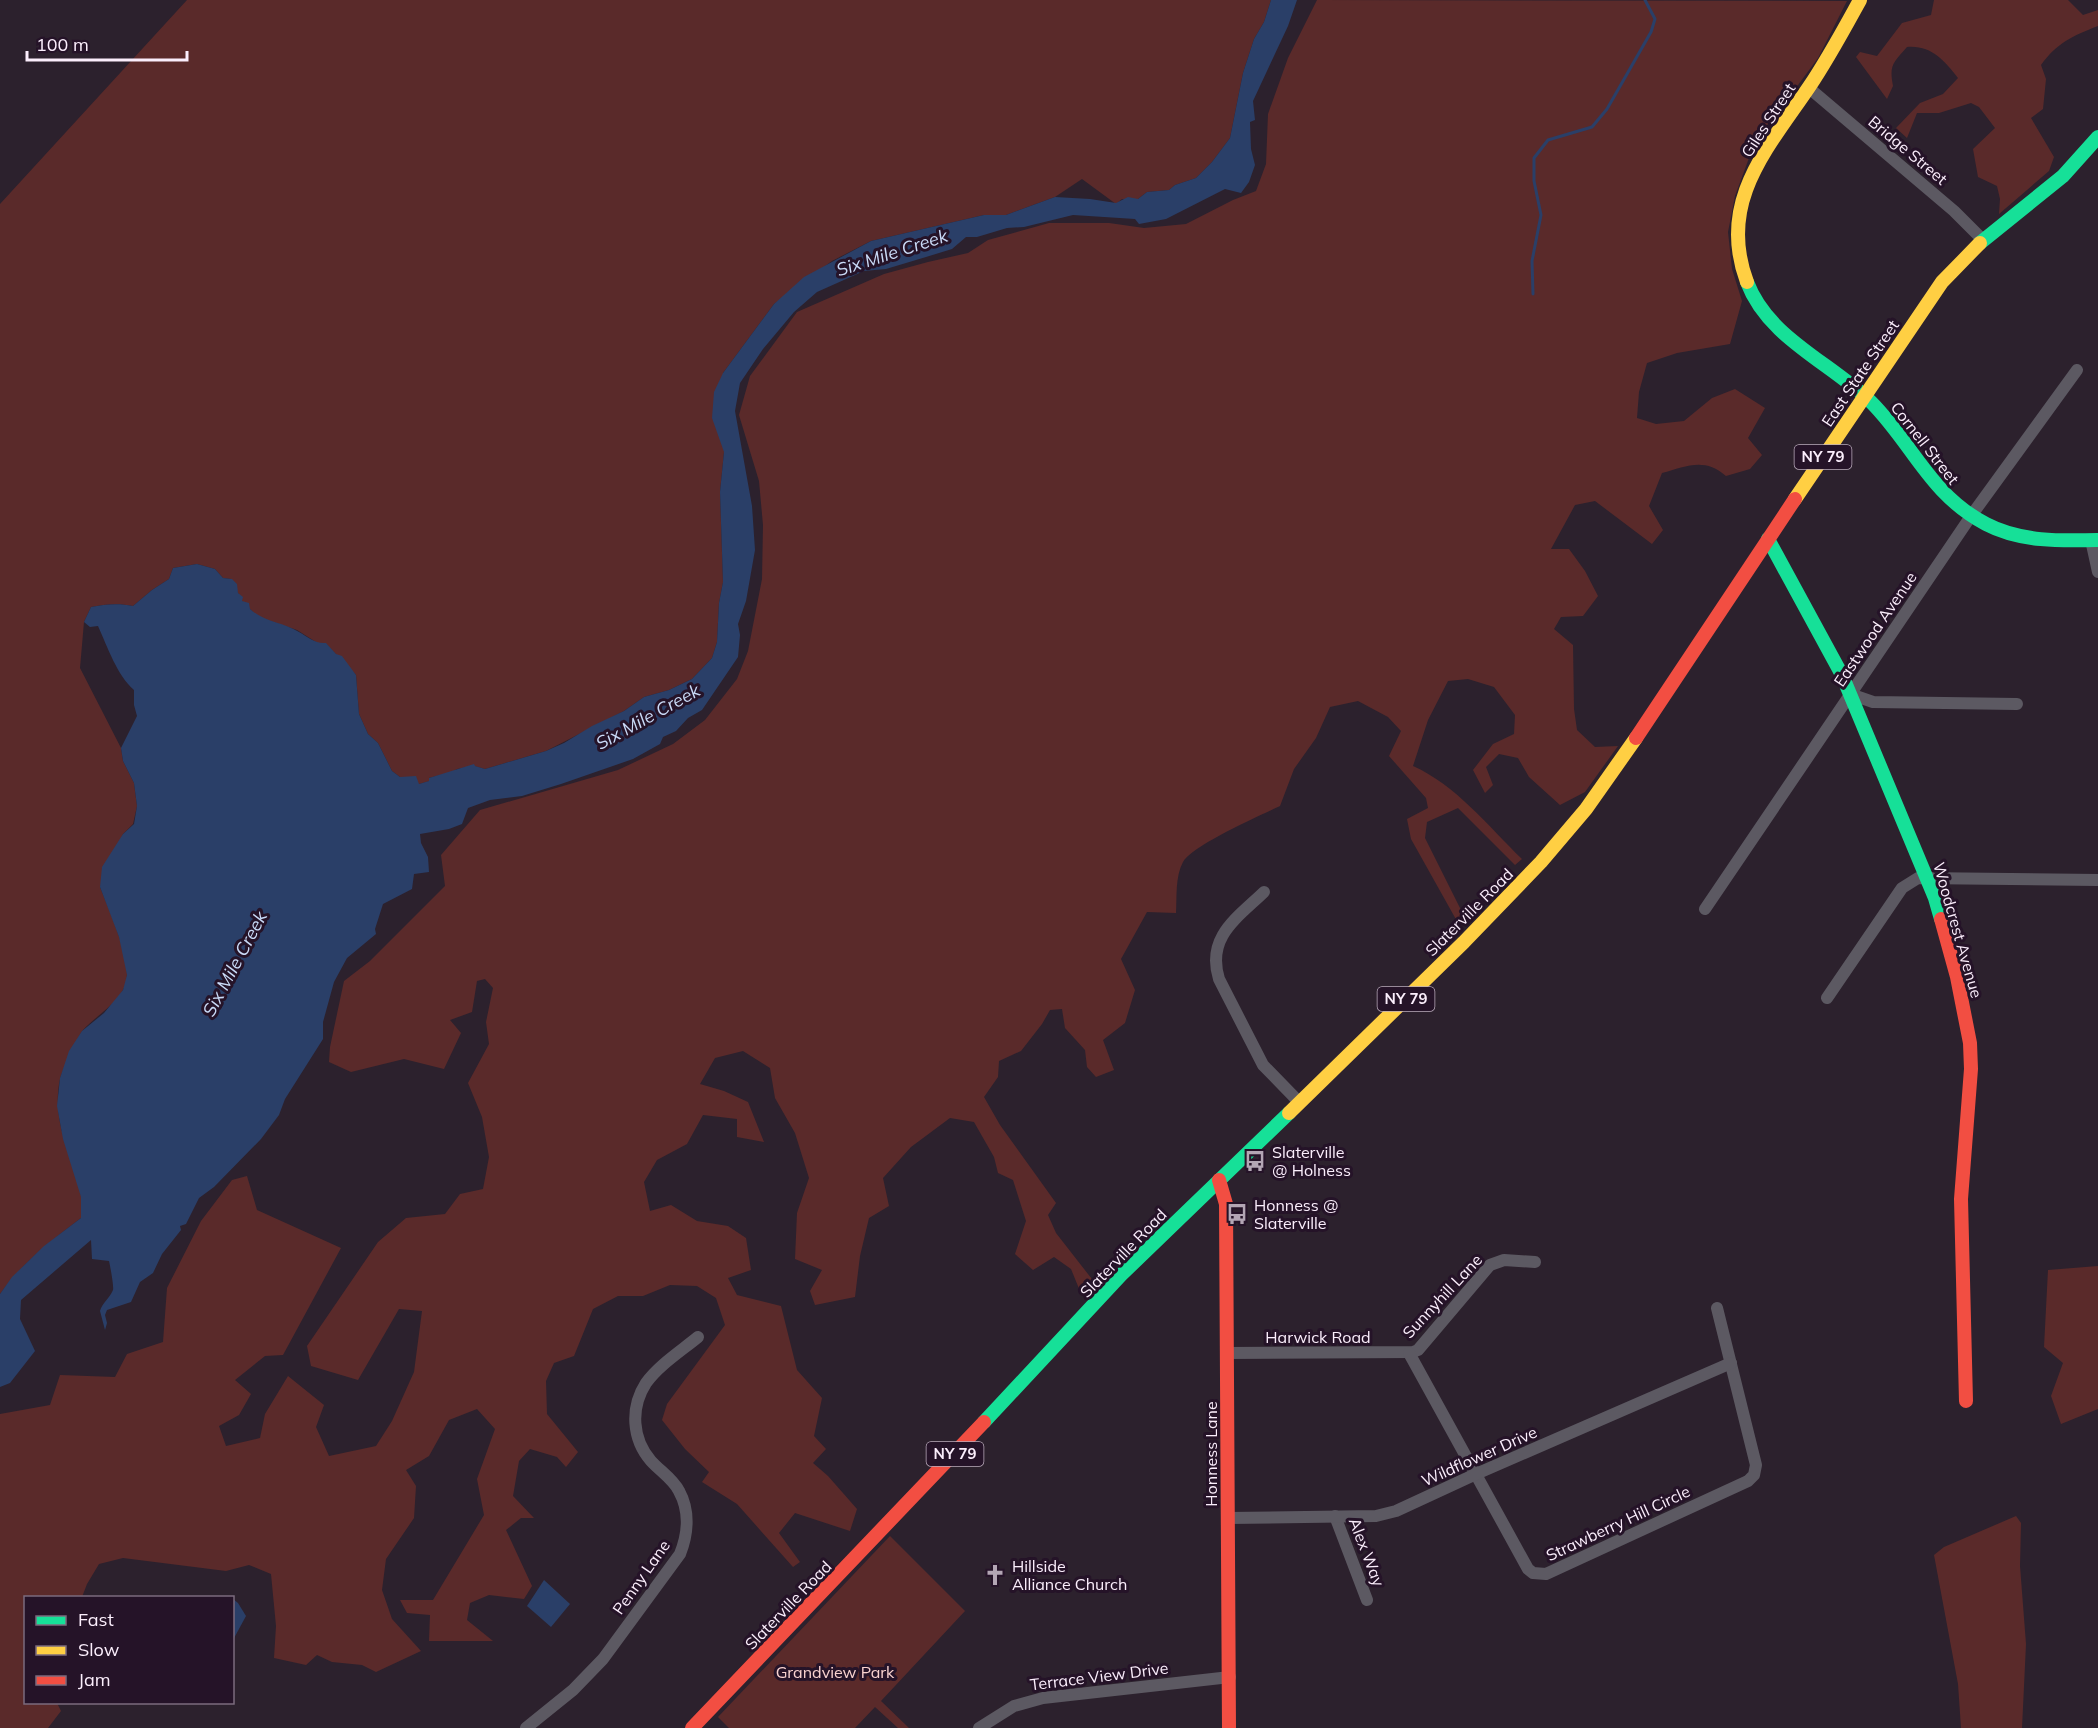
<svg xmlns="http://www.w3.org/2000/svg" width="2098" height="1728" viewBox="0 0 2098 1728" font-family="Mulish,sans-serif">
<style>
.green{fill:#5a2a2a}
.water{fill:#2a3f68}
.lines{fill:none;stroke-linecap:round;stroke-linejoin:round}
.stream{stroke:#2a3f68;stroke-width:3}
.street{stroke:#5c5962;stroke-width:12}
.fast{stroke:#16e098;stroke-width:14}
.slow{stroke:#ffcf43;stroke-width:14}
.jam{stroke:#f24e42;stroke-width:14}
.labels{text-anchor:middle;stroke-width:6;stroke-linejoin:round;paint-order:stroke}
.shield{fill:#251328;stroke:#bbacbc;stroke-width:1.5}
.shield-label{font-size:15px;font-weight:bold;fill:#fbeefc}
.street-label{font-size:16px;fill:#fbeefc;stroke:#251328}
.poi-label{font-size:16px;fill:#fbeefc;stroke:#251328;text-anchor:start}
.park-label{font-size:16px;fill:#fad3d0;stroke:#251328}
.water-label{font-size:18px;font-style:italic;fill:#c9daf7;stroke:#251328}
</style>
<rect width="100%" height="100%" fill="#2c212d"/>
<g class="green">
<path d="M 187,0 L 1271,0 L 1264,22 L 1254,39 L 1243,73 L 1230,138 L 1212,162 L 1196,178 L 1175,185 L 1169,190 L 1147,192 L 1138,199 L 1122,199 L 1116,204 L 1082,179 L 1055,197 L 1006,215 L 984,215 L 871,241 L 832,261 L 774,304 L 723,373 L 724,452 L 720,492 L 723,582 L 719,603 L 717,642 L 712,658 L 692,679 L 669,690 L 644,697 L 624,711 L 546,751 L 485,769 L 474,766 L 457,769 L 452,772 L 429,778 L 430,781 L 419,784 L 400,777 L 392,771 L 378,743 L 368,734 L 359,714 L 356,675 L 326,644 L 319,644 L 297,630 L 258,617 L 242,601 L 231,579 L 223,578 L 215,569 L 197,564 L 173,568 L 169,579 L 152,590 L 133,606 C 119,603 105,604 91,607 L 84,622 L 80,668 L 121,748 L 123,761 L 134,783 L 137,806 L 133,824 L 123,834 L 100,887 C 109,910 127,950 127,974 C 127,1000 98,1013 83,1030 C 78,1036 62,1071 60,1079 C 51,1121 72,1156 81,1195 C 82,1202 81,1210 81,1218 C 51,1241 22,1263 0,1294 L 0,204 Z"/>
<path d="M 1317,0 L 1847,1 L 1818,58 L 1784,104 L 1756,139 L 1735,196 L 1728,232 L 1732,269 L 1742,301 L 1730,344 L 1677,353 L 1647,363 L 1639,392 L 1637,418 L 1656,424 L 1684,421 L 1712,398 L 1735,389 L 1765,408 L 1748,438 L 1762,455 L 1750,469 L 1726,476 C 1705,457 1686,466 1662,473 L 1649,506 L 1663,530 L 1652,544 L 1595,501 L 1575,505 L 1551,549 L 1569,549 L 1585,571 L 1598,596 L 1583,616 L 1561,617 L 1554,629 L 1573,645 L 1574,709 L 1577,730 L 1595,747 L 1618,746 L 1585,792 L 1560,805 L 1529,777 L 1518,758 L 1499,754 L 1486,767 L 1493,785 L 1485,793 L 1473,770 L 1493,744 L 1514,734 L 1515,715 L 1494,687 L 1468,679 L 1448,681 L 1428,720 L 1413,766 C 1456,785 1489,827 1522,859 L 1515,865 L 1458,808 L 1427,822 L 1425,838 L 1465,918 L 1458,923 L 1411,839 L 1407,819 L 1428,808 L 1426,798 L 1389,756 L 1401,731 L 1388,717 L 1358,701 L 1330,707 L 1316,738 L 1294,769 L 1280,806 C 1261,815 1191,846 1183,862 C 1175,877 1177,897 1176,913 L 1147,912 L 1121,959 L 1135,990 L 1125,1023 L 1103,1040 L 1114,1070 L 1096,1077 L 1087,1067 L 1085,1050 L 1065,1028 L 1062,1009 L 1050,1010 L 1042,1024 L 1021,1051 L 999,1061 L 998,1077 L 984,1097 L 1000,1125 L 1056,1203 L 1048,1215 L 1056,1233 L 1095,1283 L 1082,1296 L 1071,1269 L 1054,1257 L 1033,1270 L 1015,1254 L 1026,1221 L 1013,1180 L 998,1173 L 994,1157 L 974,1122 L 950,1118 L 911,1147 L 883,1178 L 889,1206 L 869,1218 L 860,1256 L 855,1297 L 815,1305 L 810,1291 L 822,1270 L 795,1259 L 797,1213 L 809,1178 L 795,1133 L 775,1098 L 770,1068 L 743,1051 L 715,1058 L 700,1084 L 724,1091 L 748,1102 L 764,1142 L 737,1137 L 737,1119 L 703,1115 L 687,1144 L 657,1160 L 644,1182 L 650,1211 L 671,1205 L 697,1221 L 728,1226 L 746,1238 L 751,1270 L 728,1278 L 737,1295 L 781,1306 L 797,1370 L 822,1398 L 814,1436 L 826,1449 L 813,1463 L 828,1476 L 857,1509 L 850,1531 L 795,1513 L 779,1533 L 800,1562 L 793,1567 L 737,1504 L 702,1482 L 709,1472 L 685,1449 L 662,1420 L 667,1404 L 725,1325 L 716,1298 L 697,1286 L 670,1285 L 643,1296 L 618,1296 L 593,1309 L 574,1356 L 554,1363 L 546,1381 L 547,1414 L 578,1452 L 566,1467 L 557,1457 L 530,1449 L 519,1461 L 513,1496 L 534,1518 L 521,1518 L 506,1530 L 532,1586 L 524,1599 L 489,1595 L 470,1603 L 467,1620 L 493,1641 L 429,1641 L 430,1615 L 407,1613 L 400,1600 L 433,1600 L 484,1515 L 477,1479 L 495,1429 L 477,1409 L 449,1420 L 429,1456 L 406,1470 L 416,1486 L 414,1518 L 386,1559 L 382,1590 L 392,1619 L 421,1651 L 376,1672 L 362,1665 L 332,1662 L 317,1655 L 306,1665 L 274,1658 L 276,1626 L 271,1574 L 249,1565 L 226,1571 L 123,1558 L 99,1564 L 87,1584 L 82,1597 L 26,1598 L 26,1702 L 57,1703 L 61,1711 L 48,1728 L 0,1728 L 0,1414 L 50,1405 L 60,1375 L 115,1377 L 127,1354 L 163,1342 L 167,1288 L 201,1221 L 232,1180 L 247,1176 L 257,1210 L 341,1248 L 283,1355 L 265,1356 L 235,1380 L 251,1394 L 239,1415 L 219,1426 L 226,1446 L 260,1438 L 265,1414 L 288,1376 L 324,1405 L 316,1427 L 329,1456 L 376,1446 L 392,1421 L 414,1372 L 422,1311 L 399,1309 L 358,1380 L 311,1366 L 307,1346 L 378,1242 L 406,1218 L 445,1214 L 460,1194 L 483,1189 L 489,1157 L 482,1117 L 468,1083 L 489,1044 L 486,1022 L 493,988 L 485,979 L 477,981 L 472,1012 L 450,1020 L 461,1033 L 444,1069 L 404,1059 L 351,1072 L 329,1062 L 330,1047 L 344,981 L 370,961 L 445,886 L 441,855 L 480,810 L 618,770 L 673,744 L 705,720 L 737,679 L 748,651 L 762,579 L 763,525 L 759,481 L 739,415 L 750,376 L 797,312 L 884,274 L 928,262 L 968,253 L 988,240 L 1049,223 L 1109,223 L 1144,228 L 1186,224 L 1233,200 L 1256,191 L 1266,164 L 1268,114 L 1288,58 Z"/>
<path d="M 1934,0 L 2068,0 L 2083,15 L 2098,10 L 2098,26 C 2072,36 2057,43 2041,65 L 2046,79 L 2043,109 L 2031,118 L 2054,157 L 2049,171 L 1999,214 L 2000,199 L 1997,186 L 1978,177 L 1973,149 L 1995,128 L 1979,107 L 1971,103 L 1939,113 L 1917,113 L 1907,138 L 1896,128 L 1920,103 L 1943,94 L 1958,78 C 1944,60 1931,45 1907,47 C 1893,63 1889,65 1893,86 L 1887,99 L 1856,57 L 1860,52 L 1877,56 L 1902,23 L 1931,15 Z"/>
<polygon points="2098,1266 2098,1409 2061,1424 2051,1396 2063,1363 2044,1347 2048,1270"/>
<polygon points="2016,1516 2021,1523 2020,1566 2026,1644 2022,1728 1961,1728 1958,1684 1934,1555 1944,1547"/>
<polygon points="890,1536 965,1611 881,1701 909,1728 898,1728 875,1707 855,1728 729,1728 718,1717"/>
</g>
<g class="water">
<path d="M 1271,0 L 1297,0 L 1288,26 L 1253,101 L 1255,120 L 1250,122 L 1251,149 L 1255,165 L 1249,182 L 1241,193 L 1225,189 L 1166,219 L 1139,224 L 1135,219 L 1073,215 L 1024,227 L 1007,228 L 977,237 L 966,237 L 952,249 L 926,257 L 886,269 L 864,271 L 817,292 L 794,312 L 763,349 L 740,383 L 735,411 L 752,506 L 755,550 L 746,601 L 738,624 L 740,635 L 738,657 L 702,710 L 688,718 L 676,731 L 663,737 L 660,744 L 633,759 L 561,784 L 522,796 L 490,800 L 468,808 L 462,824 L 449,829 L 420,834 L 421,843 L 428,857 L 429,872 L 414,874 L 412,889 L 383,904 L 375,929 L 376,934 L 347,958 L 334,982 L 323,1022 L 323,1039 L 285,1099 L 279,1115 L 261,1139 L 214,1187 L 199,1198 L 186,1224 L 180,1226 L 181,1230 L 162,1254 L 153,1273 L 140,1282 L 131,1302 L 107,1310 L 105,1315 L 107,1323 L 105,1330 L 100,1311 C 102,1303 110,1298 113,1290 C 114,1286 110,1265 109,1261 L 92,1259 L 91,1240 L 21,1300 L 20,1319 L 35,1351 L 10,1383 L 0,1387 L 0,1294 L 12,1277 L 44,1246 L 81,1218 L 81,1197 L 63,1139 L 57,1106 L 60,1078 L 69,1051 L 82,1031 L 104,1013 L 123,990 L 127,975 L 119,937 L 100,887 L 102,867 L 123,834 L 134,824 L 137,806 L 134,783 L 123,761 L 121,748 L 137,716 L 134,705 L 134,690 C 117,675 108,648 98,626 L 90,627 L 84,622 L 91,607 C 105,604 119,603 133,606 L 152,590 L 169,579 L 173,568 L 197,564 L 215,569 L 223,578 L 232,579 L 237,584 L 238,593 L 243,597 L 242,601 L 249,603 L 250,609 C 264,622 283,622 299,632 C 308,637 315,644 326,643 L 336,654 L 342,656 L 356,675 L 359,714 L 368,734 L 378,743 L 392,771 L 400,777 L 416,776 L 419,784 L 429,781 L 429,778 L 474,764 L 475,766 L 485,769 L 546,751 L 564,743 L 592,726 L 624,711 L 644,697 L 669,690 L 692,679 L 712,658 L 717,642 L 719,603 L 723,582 L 720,492 L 724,452 L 712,418 L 714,392 L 723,373 L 774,304 L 804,277 L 871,241 L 984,215 L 1006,215 L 1055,197 L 1090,199 L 1116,203 L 1128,197 L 1138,199 L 1147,192 L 1169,190 L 1175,185 L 1196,178 L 1212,162 L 1230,138 L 1243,73 L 1254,39 L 1264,22 Z"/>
<polygon points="544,1580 570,1604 551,1627 527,1606"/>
<polygon points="233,1599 238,1603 246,1616 233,1640"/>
</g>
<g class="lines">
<polyline class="stream" points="1533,294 1532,261 1541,215 1534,181 1534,158 1548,140 1592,127 1607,109 1651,32 1655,19 1645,0"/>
<g class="street">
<polyline points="1809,88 1954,211 1983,240"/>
<polyline points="2091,540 2098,572"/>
<polyline points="1850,694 1873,702 2017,704"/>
<path d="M 1264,892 C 1237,918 1206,937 1219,979 L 1263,1065 L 1300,1103"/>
<polyline points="1705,909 1971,516 2077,370"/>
<polyline points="1827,998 1902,888 1918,878 2098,880"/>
<polyline points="1227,1353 1413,1352 1418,1350 1490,1265 1504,1260 1535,1262"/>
<polyline points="1409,1353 1528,1569 1533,1573 1546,1574 1748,1481 1754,1475 1756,1465 1717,1308"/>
<polyline points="1335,1516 1367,1600"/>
<polyline points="1228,1518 1376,1516 1396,1511 1476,1474 1731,1363"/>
<path d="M 526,1728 L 573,1690 L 603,1659 L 680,1554 C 688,1534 690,1511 679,1491 C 673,1479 660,1471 651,1461 C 632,1439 630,1408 646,1383 C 659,1365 681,1351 698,1337"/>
<polyline points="979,1728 1014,1706 1043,1698 1230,1677"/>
</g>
<g class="fast">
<polyline points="1980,243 2063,176 2098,137"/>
<path d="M 1747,282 C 1768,338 1830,362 1871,402 C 1913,444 1929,494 1986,524 C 2020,542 2061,541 2098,540"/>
<polyline points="1768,539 1842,675 1935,898 1941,919"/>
<polyline points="984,1422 1121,1275 1289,1113"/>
</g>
<g class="slow">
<path d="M 1747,282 C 1717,202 1767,149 1809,87 C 1828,59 1844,29 1860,0"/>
<polyline points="1795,499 1942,282 1980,243"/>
<polyline points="1289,1113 1464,942 1541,862 1586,809 1636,738"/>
</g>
<g class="jam">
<polyline points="1636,738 1795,499"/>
<polyline points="1941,919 1957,977 1970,1043 1971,1069 1961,1199 1966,1401"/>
<polyline points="1219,1180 1226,1204 1229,1728"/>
<polyline points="692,1728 984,1422"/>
</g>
</g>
<defs>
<symbol id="bus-bare" viewBox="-9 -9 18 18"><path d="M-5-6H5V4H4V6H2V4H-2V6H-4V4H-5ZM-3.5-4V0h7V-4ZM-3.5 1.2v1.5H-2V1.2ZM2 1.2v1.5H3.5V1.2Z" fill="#b3a6b4" stroke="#251328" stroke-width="2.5" paint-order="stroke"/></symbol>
<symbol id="church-bare" viewBox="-9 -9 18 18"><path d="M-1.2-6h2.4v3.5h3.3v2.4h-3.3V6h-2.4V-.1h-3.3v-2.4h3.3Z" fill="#b3a6b4" stroke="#251328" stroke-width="2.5" paint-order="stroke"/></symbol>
</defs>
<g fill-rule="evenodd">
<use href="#bus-bare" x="1240" y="1146" width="30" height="30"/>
<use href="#bus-bare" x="1222" y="1199" width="30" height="30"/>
<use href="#church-bare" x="980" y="1560" width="30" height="30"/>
</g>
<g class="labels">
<g class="shield">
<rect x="1794.5" y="445" width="57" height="24" rx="4.5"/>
<rect x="1377.5" y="987" width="57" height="24" rx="4.5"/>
<rect x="926.5" y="1442" width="57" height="24" rx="4.5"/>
</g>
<g class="shield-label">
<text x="1823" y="462">NY 79</text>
<text x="1406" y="1004">NY 79</text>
<text x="955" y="1459">NY 79</text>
</g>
<g class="street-label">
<text transform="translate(1768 120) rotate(-57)" y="6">Giles Street</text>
<text transform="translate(1908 150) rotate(40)" y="6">Bridge Street</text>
<text transform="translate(1860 373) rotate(-56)" y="6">East State Street</text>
<text transform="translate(1925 443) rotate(52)" y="6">Cornell Street</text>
<text transform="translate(1875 629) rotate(-56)" y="6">Eastwood Avenue</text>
<text transform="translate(1469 912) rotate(-45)" y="6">Slaterville Road</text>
<text transform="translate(1958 930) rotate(74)" y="6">Woodcrest Avenue</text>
<text transform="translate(1123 1253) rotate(-46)" y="6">Slaterville Road</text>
<text transform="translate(1442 1296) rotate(-47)" y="6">Sunnyhill Lane</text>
<text x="1318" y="1343">Harwick Road</text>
<text transform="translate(1211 1454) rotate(-90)" y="6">Honness Lane</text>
<text transform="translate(1479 1456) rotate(-24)" y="6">Wildflower Drive</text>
<text transform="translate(1618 1523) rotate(-25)" y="6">Strawberry Hill Circle</text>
<text transform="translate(1367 1552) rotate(69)" y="6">Alex Way</text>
<text transform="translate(641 1577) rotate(-55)" y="6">Penny Lane</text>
<text transform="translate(788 1605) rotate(-46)" y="6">Slaterville Road</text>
<text transform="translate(1099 1676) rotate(-7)" y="6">Terrace View Drive</text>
</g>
<g class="poi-label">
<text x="1272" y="1158">Slaterville<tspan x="1272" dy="18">@ Holness</tspan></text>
<text x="1254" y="1211">Honness @<tspan x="1254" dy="18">Slaterville</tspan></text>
<text x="1012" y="1572">Hillside<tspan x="1012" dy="18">Alliance Church</tspan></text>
</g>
<g class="park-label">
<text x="835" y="1678">Grandview Park</text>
</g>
<g class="water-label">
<text transform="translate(892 253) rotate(-18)" y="6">Six Mile Creek</text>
<text transform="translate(648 717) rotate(-29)" y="6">Six Mile Creek</text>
<text transform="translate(235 964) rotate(-62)" y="6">Six Mile Creek</text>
</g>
</g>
<rect x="24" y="1596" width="210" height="108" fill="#251328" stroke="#7b6b7d" stroke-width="1.5"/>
<rect x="36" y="1616" width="30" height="9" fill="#16e098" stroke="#7b6b7d" stroke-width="1.5"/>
<text x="78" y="1626" font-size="18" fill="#fbeefc">Fast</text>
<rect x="36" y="1646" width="30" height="9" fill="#ffcf43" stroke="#7b6b7d" stroke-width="1.5"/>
<text x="78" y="1656" font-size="18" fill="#fbeefc">Slow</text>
<rect x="36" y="1676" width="30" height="9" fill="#f24e42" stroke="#7b6b7d" stroke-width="1.5"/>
<text x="78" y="1686" font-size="18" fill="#fbeefc">Jam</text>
<path d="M27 51v9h160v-9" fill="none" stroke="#fbeefc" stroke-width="3"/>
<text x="36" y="51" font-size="18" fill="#fbeefc" stroke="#251328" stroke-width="4.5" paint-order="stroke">100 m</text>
</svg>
